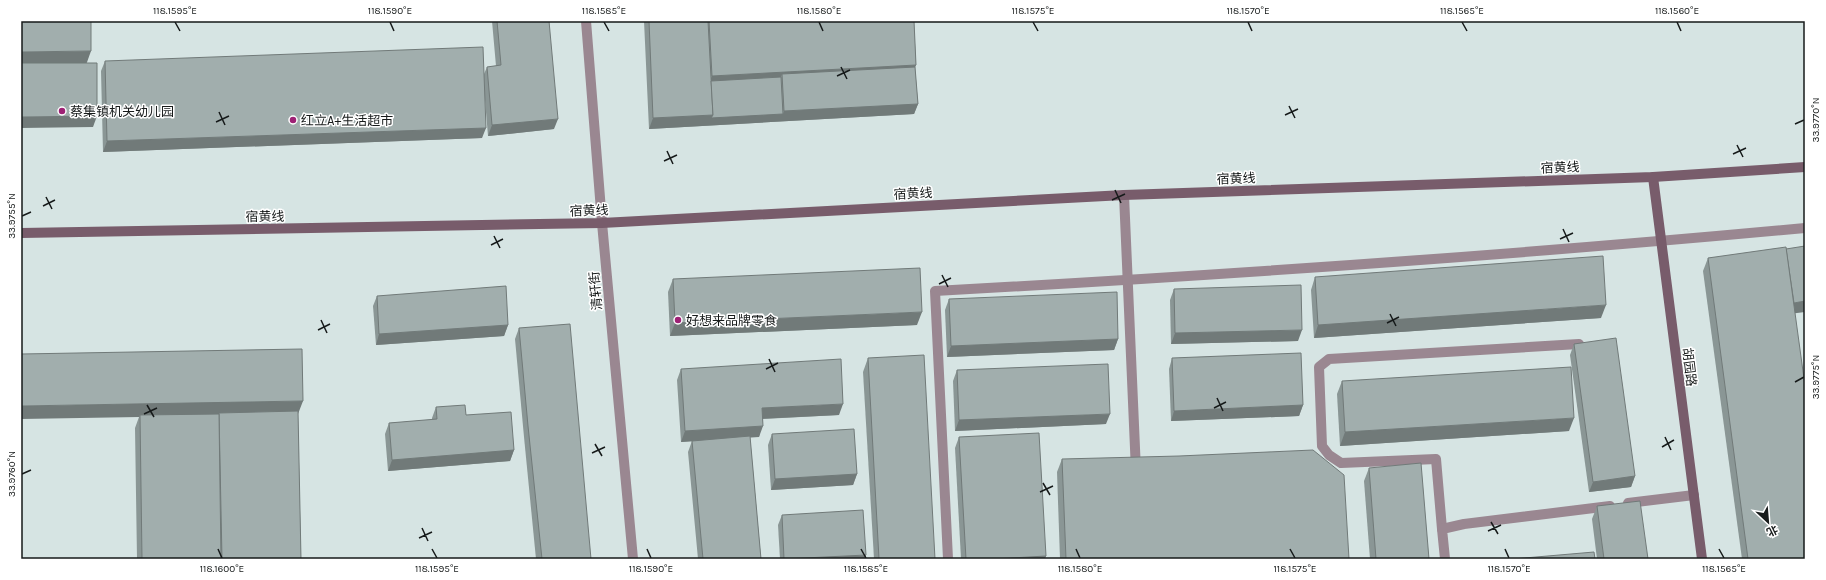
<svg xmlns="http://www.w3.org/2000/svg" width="1826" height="580" viewBox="0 0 1826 580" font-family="Karla,'Noto Sans SC',sans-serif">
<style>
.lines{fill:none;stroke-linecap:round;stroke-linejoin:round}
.lane{stroke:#9a8791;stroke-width:10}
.street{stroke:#9a8791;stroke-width:10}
.secondary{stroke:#785c6b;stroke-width:10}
.wall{fill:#8a9695}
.shaded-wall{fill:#717a79}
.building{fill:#a1aead;stroke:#717a79}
.ticks{fill:none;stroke:#161a1a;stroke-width:1.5}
.poi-dot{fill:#9e2175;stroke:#fff;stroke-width:1.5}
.labels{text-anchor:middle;stroke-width:3;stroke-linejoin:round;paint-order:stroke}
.poi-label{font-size:13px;fill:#161a1a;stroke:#fff;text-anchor:start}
.street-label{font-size:13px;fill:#161a1a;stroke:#fff}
.neatline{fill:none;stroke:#161a1a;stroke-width:1.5}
.ticks-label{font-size:10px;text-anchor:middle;fill:#161a1a}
</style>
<rect width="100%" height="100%" fill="#d6e4e3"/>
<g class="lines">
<g class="lane">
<polyline points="1628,503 1694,495"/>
<polyline points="1442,529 1436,459 1341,463 1329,455 1322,446 1319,367 1329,359 1579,344"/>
<path d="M 948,559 L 935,291 C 1225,275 1516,255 1805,228"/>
<polyline points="1445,559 1442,529 1464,524 1610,506"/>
</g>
<g class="street">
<polyline points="586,21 602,223 633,559"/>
<polyline points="1124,195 1136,471"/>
</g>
<g class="secondary">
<polyline points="1653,177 1702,559"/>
<polyline points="21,233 602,223 1124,195 1653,177 1805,167"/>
</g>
</g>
<g class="wall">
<polygon points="492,21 549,21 554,129 488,136 485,100 482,138 103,152 101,71 105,61 484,74 487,67 496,66"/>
<polygon points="644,21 914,21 916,65 915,67 918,104 914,114 649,129"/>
<polygon points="1786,249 1795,313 1805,559 1742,559 1703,271 1708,258"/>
<polygon points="1315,277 1601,318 1314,338 1311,290"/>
<polygon points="673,279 917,325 670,336 668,292"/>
<polygon points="1174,289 1298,341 1171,344 1170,300"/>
<polygon points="377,296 508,325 504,336 376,345 373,306"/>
<polygon points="949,299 1118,339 1114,350 947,357 945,310"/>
<polygon points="519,328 591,559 536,559 524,437 515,339"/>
<polygon points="1574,344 1635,476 1631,487 1589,492 1570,355"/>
<polygon points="21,354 298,414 301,559 137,559 135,428 139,417"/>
<polygon points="868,358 935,559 874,559 863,372"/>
<polygon points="1172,358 1303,405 1299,416 1171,421 1169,369"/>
<polygon points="681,369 839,415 763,419 759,437 750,437 761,559 698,559 688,452 692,441 681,442 677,380"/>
<polygon points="957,370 1106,424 955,431 953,381"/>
<polygon points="1342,381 1569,431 1340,446 1337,394"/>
<polygon points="436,407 466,415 514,450 510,461 388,471 385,434 389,423 432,420 432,418"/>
<polygon points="772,434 857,474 853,485 771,490 768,445"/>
<polygon points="959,437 1045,559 961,559 955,448"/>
<polygon points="1062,459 1349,559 1060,559 1057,472"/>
<polygon points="1369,468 1429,559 1370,559 1364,481"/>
<polygon points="1597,506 1648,559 1597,559 1592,519"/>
<polygon points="782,515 865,559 780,559 778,525"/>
</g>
<g class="shaded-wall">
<polygon points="91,51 86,65 21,66 21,52"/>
<polygon points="916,65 911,78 782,74 778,85 710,81 712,76"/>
<polygon points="918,104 914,114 649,129 653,118 713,115 783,114 784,111"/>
<polygon points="97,116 93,127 21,128 21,117"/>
<polygon points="558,119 554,129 488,136 492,125"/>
<polygon points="486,128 482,138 103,152 107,141"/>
<polygon points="1805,301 1805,312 1789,314 1793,303"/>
<polygon points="1606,305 1601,318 1314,338 1318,325"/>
<polygon points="922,312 917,325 670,336 675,323"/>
<polygon points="508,325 504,336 376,345 379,334"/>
<polygon points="1302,330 1298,341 1171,344 1175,333"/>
<polygon points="1118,339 1114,350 947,357 951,346"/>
<polygon points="303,401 298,414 219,413 219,415 140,415 139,417 21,419 21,406"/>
<polygon points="843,404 839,415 758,419 762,408"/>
<polygon points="1303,405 1299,416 1171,421 1174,411"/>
<polygon points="1110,414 1106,424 955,431 959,420"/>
<polygon points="1574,418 1569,431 1340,446 1345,432"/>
<polygon points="763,426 759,437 681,442 685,431"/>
<polygon points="514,450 510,461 388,471 392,460"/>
<polygon points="857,474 853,485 771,490 775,479"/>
<polygon points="1635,476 1631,487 1589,492 1593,482"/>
<polygon points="866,555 865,559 789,559"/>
<polygon points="1046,556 1045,559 994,559"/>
</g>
<g class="building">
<polygon points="21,21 91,21 91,51 21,52"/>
<polygon points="497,21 549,21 558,119 492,125 487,67 501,65"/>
<polygon points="649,21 708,21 713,115 653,118"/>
<polygon points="709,21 914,21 916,65 712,76"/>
<polygon points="483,47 486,128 107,141 105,61"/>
<polygon points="21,63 97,63 97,116 21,117"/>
<polygon points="915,67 918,104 784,111 782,74"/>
<polygon points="781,77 783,114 711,118 713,115 711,81"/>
<polygon points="1805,246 1805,301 1794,303 1786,249"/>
<polygon points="1786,247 1805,386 1805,559 1748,559 1708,258"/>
<polygon points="1603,256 1606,305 1318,325 1315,277"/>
<polygon points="920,268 922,312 675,323 673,279"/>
<polygon points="1301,285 1302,330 1175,333 1174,289"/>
<polygon points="506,286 508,325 379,334 377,296"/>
<polygon points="1117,292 1118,339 951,346 949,299"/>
<polygon points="570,324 591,559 542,559 528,426 519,328"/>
<polygon points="1616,338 1635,476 1593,482 1574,344"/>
<polygon points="302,349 303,401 21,406 21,354"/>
<polygon points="1301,353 1303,405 1174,411 1172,358"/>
<polygon points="924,355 935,559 879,559 868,358"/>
<polygon points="841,359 843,404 762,408 763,426 685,431 681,369"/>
<polygon points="1108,364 1110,414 959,420 957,370"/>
<polygon points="1571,367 1574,418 1345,432 1342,381"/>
<polygon points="465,405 466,415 511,412 514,450 392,460 389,423 437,419 436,407"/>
<polygon points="298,411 301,559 222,559 219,413"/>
<polygon points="219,414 221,559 142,559 140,415"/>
<polygon points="854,429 857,474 775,479 772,434"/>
<polygon points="1039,433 1046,556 994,559 966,559 959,437"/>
<polygon points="750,436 761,559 703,559 692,441"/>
<polygon points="1313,450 1344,475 1349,559 1066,559 1062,459 1179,456"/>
<polygon points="1421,463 1429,559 1376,559 1369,468"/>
<polygon points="1640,501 1648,559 1604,559 1597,506"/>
<polygon points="863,510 866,555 784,559 782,515"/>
<polygon points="1594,552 1595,559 1513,559"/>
</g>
<path class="ticks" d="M 175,22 L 180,31M 390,22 L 394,31M 604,22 L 609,31M 819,22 L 823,31M 1033,22 L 1038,31M 1248,22 L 1252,31M 1462,22 L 1467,31M 1677,22 L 1681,31M 841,67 L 847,79M 837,76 L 850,70M 1289,106 L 1295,118M 219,112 L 225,125M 1285,115 L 1298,109M 216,122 L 229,116M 1795,124 L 1804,120M 1737,145 L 1743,157M 667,151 L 673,164M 1733,154 L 1746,148M 664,161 L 677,155M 1115,190 L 1121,203M 46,197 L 52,209M 1112,200 L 1125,194M 43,206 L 55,200M 22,216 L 31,212M 1563,229 L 1569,242M 494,236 L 500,248M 1560,239 L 1573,233M 491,245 L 503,239M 942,275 L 948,287M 939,284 L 951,278M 1390,314 L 1396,326M 321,320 L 327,333M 1387,323 L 1399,317M 318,330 L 330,324M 769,359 L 775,372M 766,369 L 778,363M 1795,382 L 1804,377M 1217,398 L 1223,411M 147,405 L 154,417M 1214,408 L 1226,402M 144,414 L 157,408M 1665,437 L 1671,450M 595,444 L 602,456M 1662,447 L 1674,440M 592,453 L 605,447M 22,474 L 31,470M 1043,483 L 1050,495M 1040,492 L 1053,486M 1491,522 L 1498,534M 422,528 L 428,541M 1488,531 L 1501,525M 419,538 L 432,532M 218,549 L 222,558M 432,549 L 437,558M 647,549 L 651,558M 861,549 L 866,558M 1076,549 L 1080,558M 1290,549 L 1295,558M 1505,549 L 1509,558M 1719,549 L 1724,558"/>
<g class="poi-dot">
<circle cx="62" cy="111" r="4"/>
<circle cx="293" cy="120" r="4"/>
<circle cx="678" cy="320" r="4"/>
</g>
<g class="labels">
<g class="poi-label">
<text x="70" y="116">蔡集镇机关幼儿园</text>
<text x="301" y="125">红立A+生活超市</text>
<text x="686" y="325">好想来品牌零食</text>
</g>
<g class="street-label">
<text transform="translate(1560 167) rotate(-2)" y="5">宿黄线</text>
<text transform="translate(1236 178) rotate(-2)" y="5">宿黄线</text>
<text transform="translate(913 193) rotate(-3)" y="5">宿黄线</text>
<text transform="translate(589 210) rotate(-2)" y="5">宿黄线</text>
<text transform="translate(265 216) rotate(-1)" y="5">宿黄线</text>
<text transform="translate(595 291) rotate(-95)" y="5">清轩街</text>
<text transform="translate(1690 367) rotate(83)" y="5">胡园路</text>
</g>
</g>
<rect width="1826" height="580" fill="none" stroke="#ffffff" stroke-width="44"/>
<g transform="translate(1768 522) rotate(154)" stroke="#ffffff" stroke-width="3" paint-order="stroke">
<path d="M0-3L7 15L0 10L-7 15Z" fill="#161a1a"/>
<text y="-6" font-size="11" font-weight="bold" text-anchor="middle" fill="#161a1a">北</text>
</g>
<rect x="22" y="22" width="1782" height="536" class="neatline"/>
<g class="ticks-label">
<text x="175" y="14">118.1595°E</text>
<text x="390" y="14">118.1590°E</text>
<text x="604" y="14">118.1585°E</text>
<text x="819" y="14">118.1580°E</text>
<text x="1033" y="14">118.1575°E</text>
<text x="1248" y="14">118.1570°E</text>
<text x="1462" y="14">118.1565°E</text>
<text x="1677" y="14">118.1560°E</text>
<text transform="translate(1815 120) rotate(-90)" y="4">33.9770°N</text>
<text transform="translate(11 216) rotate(-90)" y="4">33.9755°N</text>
<text transform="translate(1815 377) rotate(-90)" y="4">33.9775°N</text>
<text transform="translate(11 474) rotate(-90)" y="4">33.9760°N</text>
<text x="222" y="572">118.1600°E</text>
<text x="437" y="572">118.1595°E</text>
<text x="651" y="572">118.1590°E</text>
<text x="866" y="572">118.1585°E</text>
<text x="1080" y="572">118.1580°E</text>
<text x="1295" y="572">118.1575°E</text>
<text x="1509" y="572">118.1570°E</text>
<text x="1724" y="572">118.1565°E</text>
</g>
</svg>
